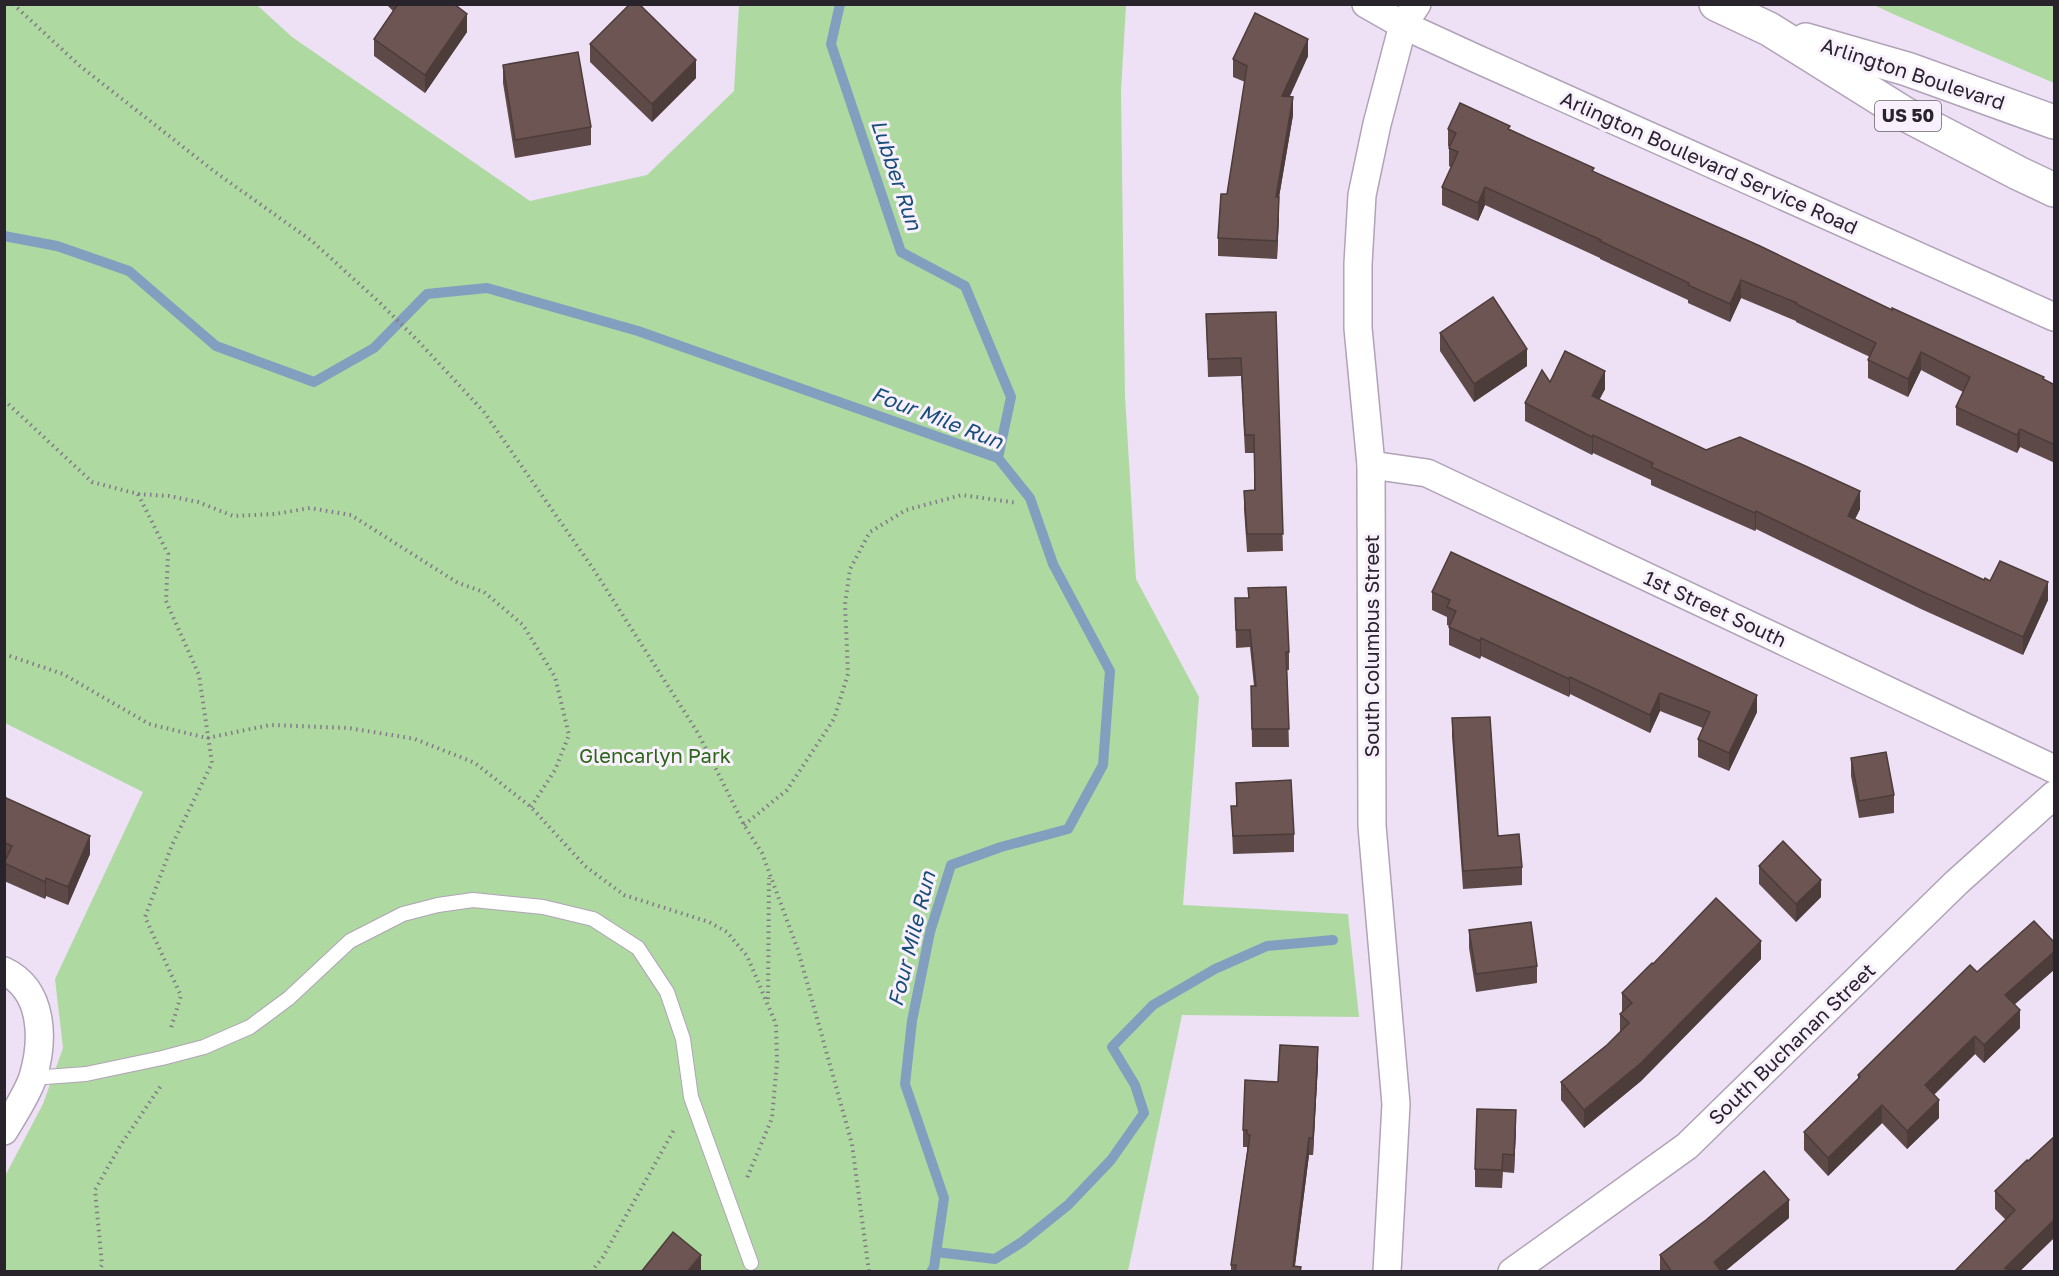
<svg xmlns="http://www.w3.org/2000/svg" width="2059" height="1276" viewBox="0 0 2059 1276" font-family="'Golos Text',sans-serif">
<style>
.green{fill:#aed9a1}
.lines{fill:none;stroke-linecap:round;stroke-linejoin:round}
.stream{stroke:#839fbf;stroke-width:10}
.lane-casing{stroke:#b0a3b7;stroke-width:16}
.street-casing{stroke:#b0a3b7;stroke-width:30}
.highway-casing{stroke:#b0a3b7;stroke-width:36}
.path{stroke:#837987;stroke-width:4;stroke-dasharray:1.5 4.5;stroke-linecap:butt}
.lane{stroke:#fff;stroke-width:14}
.street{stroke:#fff;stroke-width:27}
.highway{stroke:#fff;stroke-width:33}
.wall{fill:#5d4947}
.shaded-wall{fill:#4c3c3a}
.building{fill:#6c5553;stroke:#4c3c3a;stroke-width:1.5}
.labels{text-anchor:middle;stroke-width:6;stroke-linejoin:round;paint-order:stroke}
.shield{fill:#f8f0fc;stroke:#67616a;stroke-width:1.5}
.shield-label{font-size:18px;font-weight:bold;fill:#29242c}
.street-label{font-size:20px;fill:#29242c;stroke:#f8f0fc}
.park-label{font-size:20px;fill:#2d6518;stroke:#f8f0fc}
.water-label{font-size:21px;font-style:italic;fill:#174d79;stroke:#f8f0fc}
</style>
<rect width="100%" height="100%" fill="#eee0f5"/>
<g class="green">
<polygon points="5,5 257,5 292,37 530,201 647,175 734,91 739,5 1126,5 1121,90 1125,396 1136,579 1199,697 1183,905 1348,914 1359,1017 1182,1015 1128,1271 5,1272 5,1176 43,1104 63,1048 55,979 143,792 5,723"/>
<polygon points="1874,5 2054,5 2054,83 1893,14"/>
</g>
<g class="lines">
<g class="stream">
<polyline points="840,4 831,44 901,252 965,286 1011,397 998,458"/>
<polyline points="4,236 57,246 129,271 216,346 314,382 374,348 427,294 487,288 638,331 998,458 1030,498 1053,564 1110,671 1103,765 1068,829 1001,847 951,865 930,932 912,1021 905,1084 944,1198 934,1267 931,1272"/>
<polyline points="936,1252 995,1259 1022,1242 1068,1205 1111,1160 1144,1113 1135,1085 1112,1047 1153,1005 1215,969 1267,946 1333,940"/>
</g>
<defs>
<polyline id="lane" points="32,1078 86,1074 162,1058 204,1047 250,1027 289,998 350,941 403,914 438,905 473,900 543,907 593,919 638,948 667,992 683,1039 691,1097 751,1263"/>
<g id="street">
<polyline points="1366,4 1403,25 1475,58 2054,317"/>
<polyline points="1371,465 1427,473 2054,769"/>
<path d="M 4,971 C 44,990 44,1040 33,1077 C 27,1095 14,1114 4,1131"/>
<polyline points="1387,1272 1396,1104 1372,826 1371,465 1358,328 1358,264 1362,195 1377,124 1403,25 1417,4"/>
<polyline points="1512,1272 1687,1146 1956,883 2054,795"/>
</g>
<g id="highway">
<polyline points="1716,4 1769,29 1905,114 2018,173 2054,190"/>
<polyline points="1806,40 1907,69 2054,122"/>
</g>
</defs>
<use href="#lane" class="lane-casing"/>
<use href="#street" class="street-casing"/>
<use href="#highway" class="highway-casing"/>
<g class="path">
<polyline points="13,4 80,66 215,172 312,241 379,302 419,342 484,412 594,570 698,733 744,825 762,853 798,950 852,1144 869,1272"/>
<polyline points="4,400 92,482 138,494 168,554 166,601 199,675 212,763 172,845 145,917 181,996 170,1031"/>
<polyline points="138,494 169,496 198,502 233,516 275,514 310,508 351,515 458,583 484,592 523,625 555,677 569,735 555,770 531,807"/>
<polyline points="4,654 63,674 149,724 207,738 270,725 349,728 415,739 475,763 531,807 585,866 624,895 709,922 727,932 747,956 776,1024 777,1062 772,1118 747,1178"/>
<polyline points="744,825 787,790 834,719 848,674 845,604 850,569 870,532 906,510 962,495 1018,503"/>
<polyline points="768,999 769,878"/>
<polyline points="98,1272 102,1265 95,1190 120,1146 162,1084"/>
<polyline points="591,1272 603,1257 675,1128"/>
</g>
<use href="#lane" class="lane"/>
<use href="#street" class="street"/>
<use href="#highway" class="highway"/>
</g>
<g class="wall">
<polygon points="386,4 454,4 467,32 425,93 374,56 374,39 393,11"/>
<polygon points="590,44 696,78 652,122 590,62"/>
<polygon points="1308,56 1289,97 1293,115 1279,197 1279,215 1277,259 1218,256 1218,238 1227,194 1245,82 1233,77 1233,59"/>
<polygon points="503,65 591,127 591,145 515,158 503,83"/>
<polygon points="1448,129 1510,129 1594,172 2055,385 2055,463 2020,447 2017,453 1956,425 1956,407 1963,392 1921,370 1908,397 1868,378 1868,360 1870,357 1796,322 1796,321 1741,298 1730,322 1688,303 1688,300 1600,259 1600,258 1485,205 1478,221 1442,205 1442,187 1451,167 1449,166 1449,147 1448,146"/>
<polygon points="1276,312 1283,551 1247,552 1244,509 1244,491 1254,490 1254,453 1245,453 1241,376 1208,377 1206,314"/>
<polygon points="1440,333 1527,366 1474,402 1440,351"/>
<polygon points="1550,382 1605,389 1599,400 1706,450 1860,509 1855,519 1984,580 1990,581 2048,600 2023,655 1921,609 1756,529 1755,531 1651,485 1651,480 1593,453 1592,455 1525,421 1525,403"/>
<polygon points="1432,592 1757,712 1729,771 1698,757 1698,739 1703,728 1660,711 1650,733 1570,694 1569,697 1481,656 1480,659 1449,645 1449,626 1447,625 1447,617 1432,610"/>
<polygon points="1235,598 1289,652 1289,670 1287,670 1289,747 1252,747 1251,686 1254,686 1250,647 1236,648"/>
<polygon points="1452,718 1498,836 1522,867 1522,885 1463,889 1452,736"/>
<polygon points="1851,758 1894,795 1894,813 1859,818 1851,776"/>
<polygon points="1236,783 1294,834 1294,852 1233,854 1231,806 1236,806"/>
<polygon points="4,793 6,798 90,854 68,905 46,896 45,899 4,881 4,863 6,861 4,860"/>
<polygon points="1759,866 1821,897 1796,922 1759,884"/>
<polygon points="1469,930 1537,966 1537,983 1476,992 1469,948"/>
<polygon points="2055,943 2055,969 2014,1004 2020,1028 1984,1063 1975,1054 1934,1095 1939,1118 1907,1149 1882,1123 1828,1176 1804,1150 1804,1132 1858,1079 1858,1075 1977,972"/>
<polygon points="1761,959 1641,1081 1584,1128 1561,1100 1561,1082 1607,1045 1620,1032 1620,1014 1623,1012 1622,1011 1622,993 1653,964"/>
<polygon points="1318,1064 1313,1155 1309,1155 1295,1266 1301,1272 1231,1272 1231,1265 1247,1152 1247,1147 1243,1147 1243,1130 1278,1082"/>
<polygon points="1516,1128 1514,1173 1503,1172 1502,1188 1475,1187 1475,1169"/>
<polygon points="2055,1136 2055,1237 2019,1272 2006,1220 1995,1209 1995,1191"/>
<polygon points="1789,1218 1724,1272 1660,1272 1660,1255"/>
</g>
<g class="shaded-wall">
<polygon points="467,14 467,32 425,93 425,75"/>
<polygon points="1308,39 1308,56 1282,114 1282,96"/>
<polygon points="696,60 696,78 652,122 652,104"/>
<polygon points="1293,97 1293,115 1276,215 1276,197"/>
<polygon points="1485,187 1485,205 1478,221 1478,203"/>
<polygon points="1279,197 1279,215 1277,259 1277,241"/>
<polygon points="1741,280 1741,298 1730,322 1730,304"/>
<polygon points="1527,349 1527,366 1474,402 1474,384"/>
<polygon points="1921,352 1921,370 1908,397 1908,379"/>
<polygon points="1605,371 1605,389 1592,414 1592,396"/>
<polygon points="2020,429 2020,447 2017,453 2017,435"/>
<polygon points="1593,435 1593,453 1592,455 1592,437"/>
<polygon points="1860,491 1860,509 1848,533 1848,516"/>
<polygon points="1756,511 1756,529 1755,531 1755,513"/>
<polygon points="2048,582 2048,600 2023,655 2023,637"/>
<polygon points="1481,638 1481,656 1480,659 1480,641"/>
<polygon points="1570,677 1570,694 1569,697 1569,679"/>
<polygon points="1660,693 1660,711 1650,733 1650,715"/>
<polygon points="1757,695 1757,712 1729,771 1729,753"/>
<polygon points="90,836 90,854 68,905 68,887"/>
<polygon points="46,878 46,896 45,899 45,882"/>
<polygon points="1821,880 1821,897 1796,922 1796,904"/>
<polygon points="1761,941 1761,959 1641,1081 1584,1128 1584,1110"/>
<polygon points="2055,951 2055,969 2005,1013 2005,995"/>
<polygon points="2020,1010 2020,1028 1984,1063 1984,1045"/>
<polygon points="1975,1036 1975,1054 1925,1103 1925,1085"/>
<polygon points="1318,1047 1318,1064 1313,1155 1313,1138"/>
<polygon points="1939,1100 1939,1118 1907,1149 1907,1131"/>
<polygon points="1882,1105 1882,1123 1828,1176 1828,1158"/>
<polygon points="1516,1110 1516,1128 1514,1173 1514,1155"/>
<polygon points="1309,1138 1309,1155 1294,1272 1293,1266"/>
<polygon points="1789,1200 1789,1218 1724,1272 1714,1272 1714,1262"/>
<polygon points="2055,1219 2055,1237 2019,1272 2005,1272 2005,1268"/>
<polygon points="701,1255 701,1272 687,1272"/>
</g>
<g class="building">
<polygon points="398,4 454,4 467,14 425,75 374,39"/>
<polygon points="630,4 639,4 696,60 652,104 590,44"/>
<polygon points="1255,13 1308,39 1282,96 1293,97 1276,197 1279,197 1277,241 1218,238 1221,194 1227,194 1247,66 1233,59"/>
<polygon points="578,52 591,127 515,140 503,65"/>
<polygon points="1460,103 1510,126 1508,129 1594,168 1592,171 1760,246 1892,310 1892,308 2044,377 2043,379 2055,385 2055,445 2020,429 2017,435 1956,407 1970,377 1921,352 1908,379 1868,360 1876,343 1796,304 1797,303 1741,280 1730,304 1688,285 1689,283 1600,241 1601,240 1485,187 1478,203 1442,187 1458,152 1449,148 1456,133 1448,129"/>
<polygon points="1493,297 1527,349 1474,384 1440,333"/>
<polygon points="1276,312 1283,534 1247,534 1244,491 1255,490 1254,435 1245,435 1241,358 1208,359 1206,314"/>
<polygon points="1565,351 1605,371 1592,396 1706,450 1740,437 1801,464 1860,491 1848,516 1984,580 1985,578 1990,581 2000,561 2048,582 2023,637 1921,591 1756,511 1755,513 1651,467 1653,463 1593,435 1592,437 1525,403 1542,370 1550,382"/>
<polygon points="1451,552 1757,695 1729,753 1698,739 1710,712 1660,693 1650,715 1570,677 1569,679 1481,638 1480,641 1449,627 1456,611 1447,607 1450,600 1432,592"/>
<polygon points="1286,587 1289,652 1286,652 1289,729 1252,729 1251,686 1256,686 1250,630 1236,630 1235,598 1249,598 1248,588"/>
<polygon points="1490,717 1498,836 1519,834 1522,867 1463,871 1452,718"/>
<polygon points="1886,752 1894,795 1859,801 1851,758"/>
<polygon points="1291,780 1294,834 1233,836 1231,806 1237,806 1236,783"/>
<polygon points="4,793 6,798 90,836 68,887 46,878 45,882 4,863 12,846 4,842"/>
<polygon points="1783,841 1821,880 1796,904 1759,866"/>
<polygon points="1716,898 1761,941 1641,1063 1584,1110 1561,1082 1607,1045 1629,1023 1620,1014 1632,1003 1622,993 1652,963 1653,964"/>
<polygon points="2034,921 2055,943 2055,951 2005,995 2020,1010 1984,1045 1975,1036 1925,1085 1939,1100 1907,1131 1882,1105 1828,1158 1804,1132 1860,1077 1858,1075 1970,965 1977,972"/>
<polygon points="1531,922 1537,966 1476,974 1469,930"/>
<polygon points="1280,1045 1318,1047 1313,1138 1309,1138 1293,1266 1301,1267 1300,1272 1235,1272 1236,1265 1231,1265 1250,1135 1247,1134 1247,1130 1243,1130 1245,1080 1278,1082"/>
<polygon points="1477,1109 1516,1110 1514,1155 1503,1154 1502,1170 1475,1169"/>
<polygon points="2055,1136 2055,1219 2005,1268 2008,1271 2007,1272 1954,1272 2015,1210 1995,1191 2027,1160 2028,1161"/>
<polygon points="1764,1171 1789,1200 1714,1262 1722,1272 1672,1272 1660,1255 1706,1220"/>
<polygon points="673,1232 701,1255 687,1272 641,1272"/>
</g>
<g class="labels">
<rect class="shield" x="1875" y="101" width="66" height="30" rx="4.5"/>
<g class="shield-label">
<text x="1908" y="122">US 50</text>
</g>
<g class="street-label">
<text transform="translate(1913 74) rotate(18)" y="7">Arlington Boulevard</text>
<text transform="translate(1709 163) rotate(24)" y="7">Arlington Boulevard Service Road</text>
<text transform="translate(1715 609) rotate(25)" y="7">1st Street South</text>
<text transform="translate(1372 646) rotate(-90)" y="7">South Columbus Street</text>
<text transform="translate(1792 1044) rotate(-44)" y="7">South Buchanan Street</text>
</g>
<g class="park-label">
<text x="655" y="763">Glencarlyn Park</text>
</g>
<g class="water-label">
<text transform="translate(896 175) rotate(71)" y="7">Lubber Run</text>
<text transform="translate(937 418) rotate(21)" y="7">Four Mile Run</text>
<text transform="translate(912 939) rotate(-76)" y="7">Four Mile Run</text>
</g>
</g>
<rect width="2059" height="1276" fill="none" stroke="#29242c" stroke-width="12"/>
</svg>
